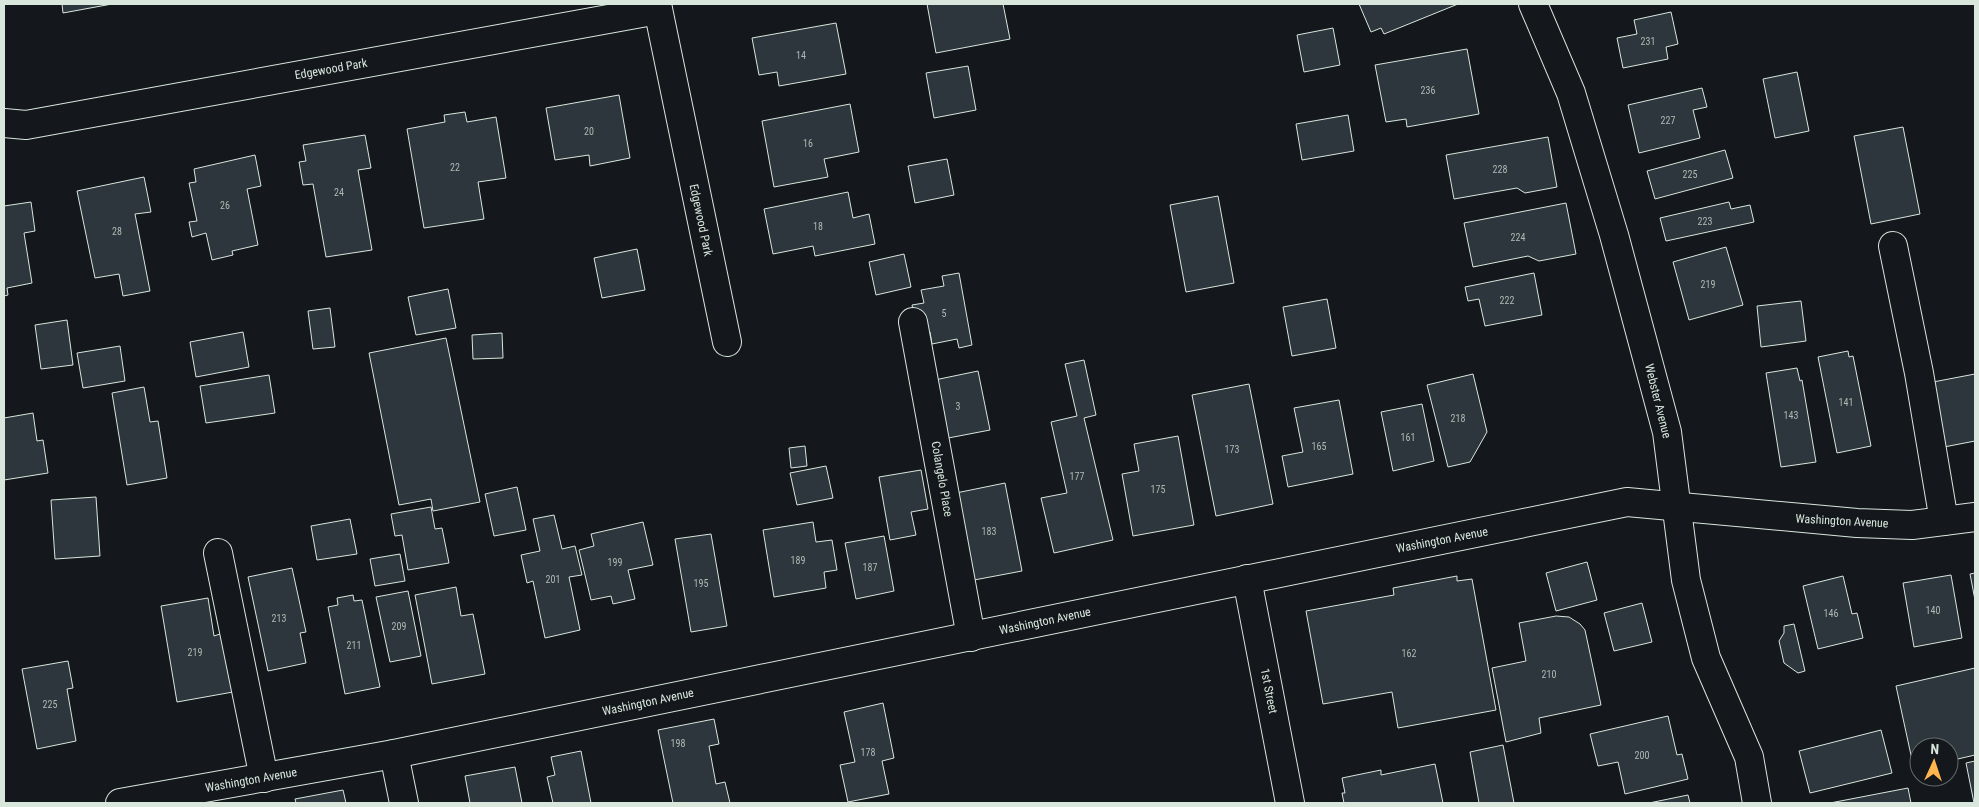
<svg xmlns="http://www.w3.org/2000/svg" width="1979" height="807" viewBox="0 0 1979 807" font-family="'Roboto Condensed',sans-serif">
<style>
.building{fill:#2c363c;stroke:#d8e6dc}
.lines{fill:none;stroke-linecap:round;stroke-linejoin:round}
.minor-casing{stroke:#d8e6dc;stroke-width:30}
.minor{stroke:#14181c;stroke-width:28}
.labels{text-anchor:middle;stroke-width:4;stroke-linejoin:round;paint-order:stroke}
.number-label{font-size:10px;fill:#adbab4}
.street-label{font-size:12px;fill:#d8e6dc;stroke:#14181c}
</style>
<rect width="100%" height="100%" fill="#14181c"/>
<g class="building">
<polygon points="62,4 112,4 63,13"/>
<polygon points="927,4 1003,4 1010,39 936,53"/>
<polygon points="1359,4 1458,4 1384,34 1381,28 1371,32"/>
<polygon points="1671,12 1678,44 1666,47 1668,59 1623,68 1617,38 1637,34 1634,20"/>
<polygon points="836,23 846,74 779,86 777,72 759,75 752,38"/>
<polygon points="1333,28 1340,65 1304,72 1297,35"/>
<polygon points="1467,49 1479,114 1407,127 1406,119 1386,122 1375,65"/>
<polygon points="968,66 976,110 934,118 926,73"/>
<polygon points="1797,72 1809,131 1775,138 1763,79"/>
<polygon points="1702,88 1707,107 1693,110 1700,138 1639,153 1628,105"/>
<polygon points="619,95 630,158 590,166 589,155 555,160 546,108"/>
<polygon points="850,104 859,152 824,159 828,177 774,187 762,121"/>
<polygon points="465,112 467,122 496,117 506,178 478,182 484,219 424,228 407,129 445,122 444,115"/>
<polygon points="1348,115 1354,151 1302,160 1296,124"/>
<polygon points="1903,127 1920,214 1871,224 1854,136"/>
<polygon points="365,135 371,168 358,170 372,250 326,257 313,184 303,185 299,162 306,161 303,145"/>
<polygon points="1548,137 1557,187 1525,193 1517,188 1454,199 1446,155"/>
<polygon points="1725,150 1733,178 1655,199 1647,171"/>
<polygon points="255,155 261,186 247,189 258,245 232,251 233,255 212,260 206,233 192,237 189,222 197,221 189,183 196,182 194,169"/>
<polygon points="947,159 954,195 915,203 908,166"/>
<polygon points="144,177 151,212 135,214 150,291 123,296 119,274 95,278 77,191"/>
<polygon points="848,192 853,218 869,214 875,244 815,256 813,246 773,254 764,209"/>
<polygon points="1218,196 1234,283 1186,292 1170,205"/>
<polygon points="31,202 35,231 24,233 32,283 7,288 8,295 4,296 4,206"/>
<polygon points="1729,202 1731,209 1750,205 1754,222 1666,241 1660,218"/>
<polygon points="1566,203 1576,254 1539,261 1528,256 1473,267 1464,223"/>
<polygon points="1726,247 1743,305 1689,320 1673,262"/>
<polygon points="637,249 645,290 602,298 594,258"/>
<polygon points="904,254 911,287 876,295 869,262"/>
<polygon points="959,273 972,345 959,348 957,339 932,344 930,332 918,334 912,305 924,303 921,290 944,286 942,276"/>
<polygon points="1534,273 1542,315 1485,326 1479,299 1468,301 1465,287"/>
<polygon points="448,289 456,328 416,335 408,297"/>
<polygon points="1327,299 1336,348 1292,356 1283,307"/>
<polygon points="1801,301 1806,341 1761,347 1757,306"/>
<polygon points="330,308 335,347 313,349 308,311"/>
<polygon points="67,320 73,365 41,369 35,325"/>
<polygon points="243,332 249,367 196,377 190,342"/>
<polygon points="502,333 503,358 473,359 472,335"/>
<polygon points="446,338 480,502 433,511 431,499 399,505 369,353"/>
<polygon points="120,346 125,381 83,388 77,353"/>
<polygon points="1848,351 1849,357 1853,356 1871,446 1837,453 1818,357"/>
<polygon points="1084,360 1096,415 1084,418 1113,540 1054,553 1041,498 1067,493 1051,422 1077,416 1065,364"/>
<polygon points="1797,368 1800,381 1802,380 1816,462 1781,467 1766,373"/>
<polygon points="978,371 990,430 938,440 925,382"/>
<polygon points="1473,374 1487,432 1470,462 1448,467 1427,385"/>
<polygon points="1975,374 1975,441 1944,447 1933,382"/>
<polygon points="269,375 275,413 206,423 200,386"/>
<polygon points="1249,384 1273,504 1216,516 1192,395"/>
<polygon points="144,387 150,422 158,421 167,478 127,485 112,393"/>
<polygon points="1339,400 1353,474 1288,487 1282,456 1303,452 1294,408"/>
<polygon points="1422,404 1434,461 1393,471 1381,412"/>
<polygon points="33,413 37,441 43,440 48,473 4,480 4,418"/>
<polygon points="1178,436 1194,525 1133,536 1122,474 1139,471 1134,444"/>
<polygon points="805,446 807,466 791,468 789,448"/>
<polygon points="826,466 833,498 797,505 790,473"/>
<polygon points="921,470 928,509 911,512 916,535 890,540 879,477"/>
<polygon points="1005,483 1022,571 974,580 956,493"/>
<polygon points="517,487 526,530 494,536 485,494"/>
<polygon points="96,497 100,556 55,559 51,500"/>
<polygon points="431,507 435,529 442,528 449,563 408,570 402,535 395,536 391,514"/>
<polygon points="554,515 562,549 575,546 582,575 569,577 580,630 545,638 533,581 527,583 521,555 540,551 533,519"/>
<polygon points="350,519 357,554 317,560 311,526"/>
<polygon points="643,522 653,565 628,570 635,599 613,604 611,596 591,600 579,550 594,546 591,534"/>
<polygon points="813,522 816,542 832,540 837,570 824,572 826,588 774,597 763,530"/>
<polygon points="711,534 727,626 691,632 675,539"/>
<polygon points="884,536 894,591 856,599 845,543"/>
<polygon points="400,554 405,581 375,586 370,559"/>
<polygon points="1587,562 1597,600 1556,611 1546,573"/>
<polygon points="292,568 306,632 300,633 306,663 268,671 248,577"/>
<polygon points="1975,573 1975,600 1970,574"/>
<polygon points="1951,575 1962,638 1914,647 1903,583"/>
<polygon points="1457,576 1457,581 1472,579 1496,710 1398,728 1392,692 1323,704 1306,611 1394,595 1393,588"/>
<polygon points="1843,576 1852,614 1857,613 1863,638 1818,649 1803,586"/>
<polygon points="456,587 461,616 473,614 485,674 432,684 415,595"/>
<polygon points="408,591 421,656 390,662 376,597"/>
<polygon points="353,595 354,601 362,600 380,687 345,694 328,607 338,605 337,598"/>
<polygon points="208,598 214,636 223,633 233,692 177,702 161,606"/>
<polygon points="1642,603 1652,642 1614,651 1604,613"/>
<polygon points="1556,616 1569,617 1580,624 1585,630 1601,705 1539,718 1541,733 1506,742 1492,668 1526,661 1519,623"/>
<polygon points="1794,624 1805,671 1798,673 1784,663 1779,641 1784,633 1784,626"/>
<polygon points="68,661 73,688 67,689 76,741 37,749 22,669"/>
<polygon points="1975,668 1975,755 1949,761 1949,747 1919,747 1919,768 1914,769 1896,686"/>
<polygon points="883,703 894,758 882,761 889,794 848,802 840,765 855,762 844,712"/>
<polygon points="1668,716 1677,755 1682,754 1688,779 1625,794 1618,762 1598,766 1590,734"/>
<polygon points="714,719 719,744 709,746 716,784 725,782 730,803 673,803 658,730"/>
<polygon points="1881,730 1892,773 1810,793 1799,751"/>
<polygon points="1503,745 1514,803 1479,803 1470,752"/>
<polygon points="581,751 591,803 553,803 547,777 555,775 551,757"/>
<polygon points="1975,761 1975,803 1974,803 1966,763"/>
<polygon points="1435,764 1443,803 1344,803 1342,793 1345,793 1342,778 1381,770 1381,775"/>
<polygon points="515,767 522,803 470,803 465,776"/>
<polygon points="1908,788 1911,803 1830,803"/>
<polygon points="343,790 346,803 296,803 295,799"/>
<polygon points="1688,795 1690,803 1649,803"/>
</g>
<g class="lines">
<defs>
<g id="minor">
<polyline points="657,4 727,342"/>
<polyline points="1533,4 1571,93 1614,235 1667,432 1686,580 1706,658 1749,757 1757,803"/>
<polyline points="4,123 26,125 658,10"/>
<polyline points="1893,246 1919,373 1944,521"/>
<polyline points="913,322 971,637"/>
<polyline points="218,553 264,778"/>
<polyline points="1247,579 1290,803"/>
<polyline points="394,754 404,803"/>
<polyline points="120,803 394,754 1627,502 1857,523 1912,525 1975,517"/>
</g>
</defs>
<use href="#minor" class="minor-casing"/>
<use href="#minor" class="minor"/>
</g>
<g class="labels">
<g class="number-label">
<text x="1648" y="45">231</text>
<text x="801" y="59">14</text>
<text x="1428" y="94">236</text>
<text x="1668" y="124">227</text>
<text x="589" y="135">20</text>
<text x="808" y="147">16</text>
<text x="455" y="171">22</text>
<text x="1500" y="173">228</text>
<text x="1690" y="178">225</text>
<text x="339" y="196">24</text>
<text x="225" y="209">26</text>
<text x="1705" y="225">223</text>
<text x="818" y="230">18</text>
<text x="117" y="235">28</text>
<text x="1518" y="241">224</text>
<text x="1708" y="288">219</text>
<text x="1507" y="304">222</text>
<text x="944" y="317">5</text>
<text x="1846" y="406">141</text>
<text x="958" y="410">3</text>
<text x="1791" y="419">143</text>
<text x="1458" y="422">218</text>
<text x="1408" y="441">161</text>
<text x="1319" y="450">165</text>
<text x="1232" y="453">173</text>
<text x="1077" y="480">177</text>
<text x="1158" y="493">175</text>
<text x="989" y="535">183</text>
<text x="798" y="564">189</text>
<text x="615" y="566">199</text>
<text x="870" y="571">187</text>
<text x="553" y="583">201</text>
<text x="701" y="587">195</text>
<text x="1933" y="614">140</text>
<text x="1831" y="617">146</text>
<text x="279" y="622">213</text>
<text x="399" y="630">209</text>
<text x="354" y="649">211</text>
<text x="195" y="656">219</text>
<text x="1409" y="657">162</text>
<text x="1549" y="678">210</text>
<text x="50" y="708">225</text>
<text x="678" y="747">198</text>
<text x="868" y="756">178</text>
<text x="1642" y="759">200</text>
</g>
<g class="street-label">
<text transform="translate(331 69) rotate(-10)" y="4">Edgewood Park</text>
<text transform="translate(701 220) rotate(78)" y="4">Edgewood Park</text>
<text transform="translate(1658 401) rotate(76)" y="4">Webster Avenue</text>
<text transform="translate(942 479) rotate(80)" y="4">Colangelo Place</text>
<text transform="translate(1842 521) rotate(3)" y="4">Washington Avenue</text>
<text transform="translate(1442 540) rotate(-11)" y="4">Washington Avenue</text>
<text transform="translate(1045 621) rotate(-12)" y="4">Washington Avenue</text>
<text transform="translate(1269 691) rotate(79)" y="4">1st Street</text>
<text transform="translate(648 702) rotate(-12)" y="4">Washington Avenue</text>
<text transform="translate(251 780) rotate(-10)" y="4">Washington Avenue</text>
</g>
</g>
<rect width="1979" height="807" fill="none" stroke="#d8e6dc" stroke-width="10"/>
<g transform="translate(1934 762) rotate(3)"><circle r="24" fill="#14181c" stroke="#626a69"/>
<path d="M0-4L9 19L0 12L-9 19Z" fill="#ffb74d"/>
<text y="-8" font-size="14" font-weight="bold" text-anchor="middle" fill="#d8e6dc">N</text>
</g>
</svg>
